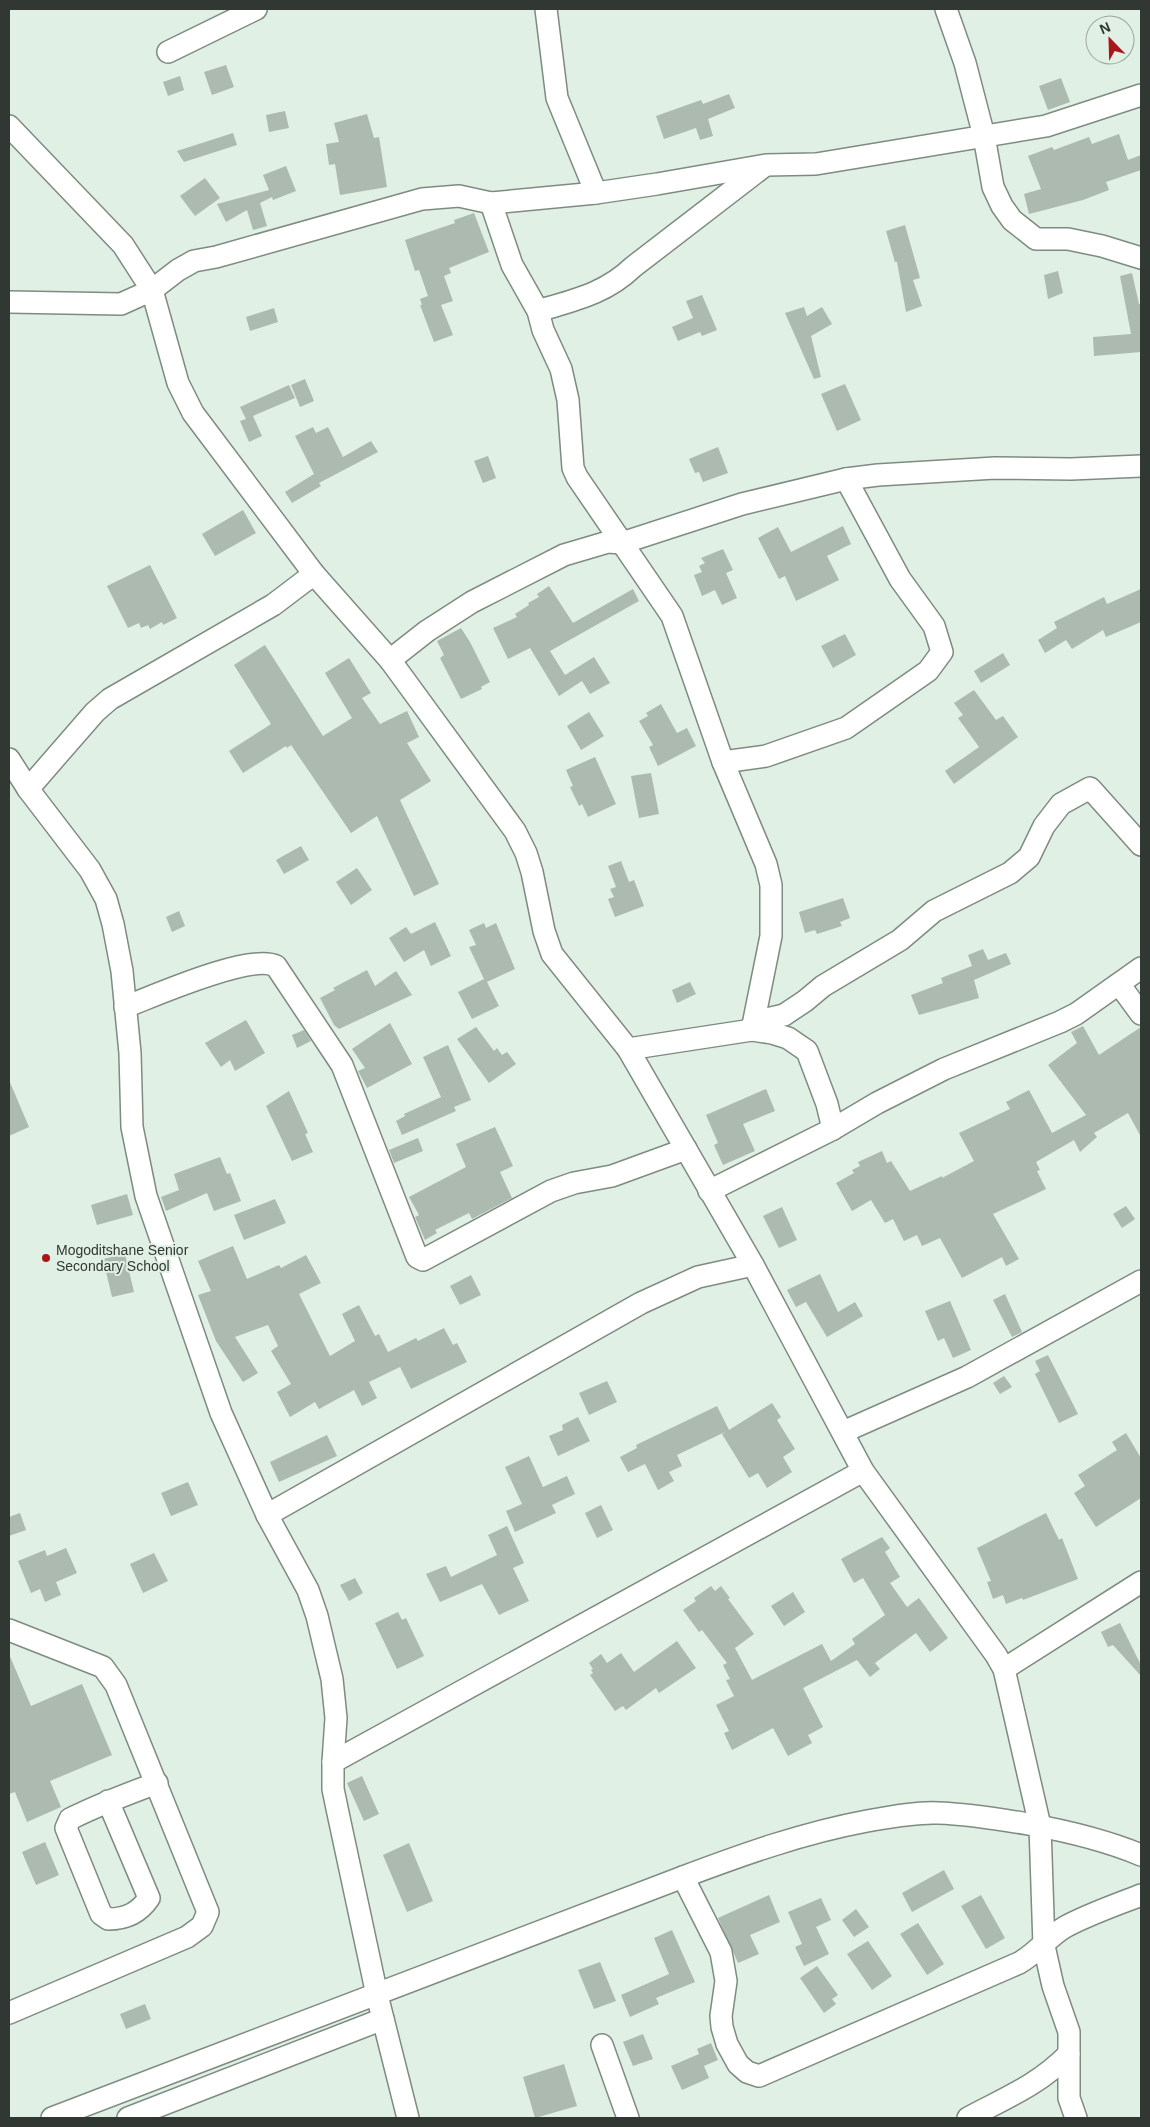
<svg xmlns="http://www.w3.org/2000/svg" width="1150" height="2127" viewBox="0 0 1150 2127" font-family="Arial,sans-serif">
<style>
.building{fill:#acbab0}
.lines{fill:none;stroke-linecap:round;stroke-linejoin:round}
.minor-casing{stroke:#7e8b81;stroke-width:24}
.minor{stroke:#fff;stroke-width:21}
.poi-dot{fill:#a9161a;stroke:#e1f0e4;stroke-width:2}
.labels{text-anchor:middle;stroke-width:4;stroke-linejoin:round;paint-order:stroke}
.poi-label{font-size:14px;fill:#313732;stroke:#e1f0e4;text-anchor:start}
</style>
<rect width="100%" height="100%" fill="#e1f0e4"/>
<g class="building">
<polygon points="226,65 234,87 212,95 204,72"/>
<polygon points="180,76 184,90 168,96 163,82"/>
<polygon points="1061,78 1070,102 1048,110 1039,86"/>
<polygon points="729,94 735,108 708,119 713,136 700,140 696,128 664,139 656,116 701,100 703,104"/>
<polygon points="285,111 289,128 269,132 266,115"/>
<polygon points="367,114 374,138 379,137 387,187 340,195 335,164 329,165 326,144 339,142 334,123"/>
<polygon points="233,133 237,145 184,162 177,151"/>
<polygon points="1119,134 1128,160 1141,155 1141,170 1106,182 1109,190 1083,200 1029,214 1024,194 1041,189 1028,156 1052,147 1054,150 1089,137 1092,144"/>
<polygon points="286,166 296,191 273,200 272,197 260,203 267,226 253,230 247,210 226,222 217,204 269,190 263,175"/>
<polygon points="205,178 220,198 195,216 180,196"/>
<polygon points="474,213 489,252 449,268 451,273 444,276 453,301 441,305 453,335 434,342 420,305 422,305 420,299 428,296 419,270 415,271 405,240 455,223 454,220"/>
<polygon points="905,225 920,278 913,280 922,306 906,312 897,262 895,262 886,231"/>
<polygon points="1058,271 1063,293 1048,299 1044,275"/>
<polygon points="1132,273 1139,304 1141,304 1141,352 1094,356 1093,337 1131,334 1120,276"/>
<polygon points="702,295 717,330 702,336 700,332 678,341 672,327 693,318 686,301"/>
<polygon points="804,307 807,316 822,307 832,324 811,336 821,377 814,379 785,313"/>
<polygon points="274,308 278,322 250,331 246,317"/>
<polygon points="305,379 314,401 300,407 291,385"/>
<polygon points="845,384 861,420 837,431 821,394"/>
<polygon points="289,385 295,398 253,416 262,436 249,442 240,421 246,419 240,407"/>
<polygon points="313,427 316,433 328,427 343,457 371,441 378,452 319,483 321,486 292,503 285,492 314,474 295,436"/>
<polygon points="718,447 728,473 703,482 699,472 695,473 689,459"/>
<polygon points="488,456 496,478 483,483 474,461"/>
<polygon points="243,510 256,533 215,556 202,534"/>
<polygon points="843,526 851,544 827,556 839,580 796,601 785,576 779,579 758,538 778,527 791,552"/>
<polygon points="723,549 733,570 726,573 737,598 722,605 715,590 702,596 694,575 702,572 699,566 705,563 701,558"/>
<polygon points="150,565 177,618 163,625 162,622 150,629 148,625 141,628 139,623 128,628 107,586"/>
<polygon points="549,586 573,623 633,589 639,601 550,651 565,675 594,657 610,683 590,694 582,681 559,696 530,648 508,659 493,628 517,617 515,614 529,605 528,603 539,597 537,594"/>
<polygon points="1141,589 1141,622 1106,637 1103,630 1072,649 1066,640 1045,653 1038,640 1057,628 1054,622 1104,597 1107,604"/>
<polygon points="461,628 470,642 490,682 481,687 482,689 461,699 440,658 444,655 437,641"/>
<polygon points="845,634 856,655 833,668 821,646"/>
<polygon points="265,645 323,736 352,718 325,673 349,658 371,693 362,698 380,724 407,711 419,737 407,743 431,781 400,800 439,884 414,896 377,816 351,833 291,745 287,748 286,746 243,773 229,751 271,724 234,665"/>
<polygon points="1003,653 1010,665 981,683 974,671"/>
<polygon points="974,690 996,720 1003,716 1018,737 954,784 945,771 979,747 958,718 963,715 954,703"/>
<polygon points="661,704 677,733 687,728 696,746 658,766 649,747 653,745 639,721 648,716 646,713"/>
<polygon points="589,712 604,736 581,750 567,726"/>
<polygon points="595,757 616,804 588,817 582,804 579,806 570,787 573,786 566,770"/>
<polygon points="651,773 659,814 639,818 631,776"/>
<polygon points="301,846 309,860 284,874 276,860"/>
<polygon points="621,861 629,882 634,880 644,906 615,917 608,899 614,897 610,889 616,887 608,866"/>
<polygon points="357,868 372,890 351,905 336,882"/>
<polygon points="843,898 850,918 840,922 842,926 817,934 815,930 805,933 799,912"/>
<polygon points="179,911 185,926 172,932 166,917"/>
<polygon points="435,922 451,956 431,966 424,950 404,962 389,938 406,927 411,934"/>
<polygon points="484,923 486,928 496,923 515,969 487,982 499,1006 472,1019 458,992 484,979 469,947 476,945 469,930"/>
<polygon points="983,949 988,960 1006,953 1011,964 974,980 979,998 919,1015 911,995 943,983 941,978 972,966 968,955"/>
<polygon points="367,970 375,986 396,971 412,995 339,1029 334,1025 320,998 335,990 333,988"/>
<polygon points="690,982 696,994 677,1003 672,990"/>
<polygon points="246,1020 265,1053 235,1071 230,1060 221,1067 205,1043"/>
<polygon points="390,1023 412,1064 367,1088 358,1071 365,1068 352,1049"/>
<polygon points="1083,1026 1099,1055 1141,1027 1141,1137 1128,1113 1094,1133 1097,1137 1080,1152 1074,1140 1036,1162 1040,1170 1037,1171 1046,1189 993,1214 1019,1259 1006,1266 1002,1257 962,1278 940,1238 922,1246 917,1235 904,1241 893,1219 885,1223 871,1200 852,1211 836,1183 854,1173 852,1170 860,1166 858,1162 882,1151 887,1163 891,1161 910,1191 942,1176 942,1178 974,1161 959,1133 1010,1109 1006,1102 1029,1090 1052,1133 1086,1115 1048,1065 1077,1043 1071,1032"/>
<polygon points="476,1027 494,1051 497,1048 502,1055 507,1052 516,1064 489,1083 457,1039"/>
<polygon points="304,1030 311,1041 297,1048 292,1035"/>
<polygon points="448,1045 471,1100 454,1107 456,1111 402,1135 396,1121 405,1116 404,1114 441,1097 423,1057"/>
<polygon points="9,1080 29,1127 9,1136"/>
<polygon points="766,1089 775,1111 743,1124 755,1151 723,1165 714,1145 718,1143 706,1115"/>
<polygon points="289,1091 308,1133 305,1134 313,1152 292,1161 266,1106"/>
<polygon points="495,1127 513,1166 500,1172 512,1198 472,1219 469,1213 435,1230 437,1233 425,1240 415,1217 419,1215 409,1197 466,1167 456,1144"/>
<polygon points="418,1138 423,1151 394,1163 389,1150"/>
<polygon points="220,1157 227,1174 230,1173 241,1201 214,1211 207,1193 166,1211 161,1197 179,1190 174,1174"/>
<polygon points="127,1194 133,1215 97,1225 91,1205"/>
<polygon points="275,1199 286,1223 244,1240 234,1215"/>
<polygon points="1126,1206 1135,1219 1122,1228 1113,1214"/>
<polygon points="782,1207 797,1240 779,1248 763,1216"/>
<polygon points="233,1246 247,1279 279,1265 281,1268 306,1255 321,1283 299,1294 330,1356 355,1341 342,1314 359,1305 375,1336 379,1334 388,1352 416,1338 418,1341 444,1328 453,1345 457,1343 467,1362 411,1389 400,1367 369,1382 377,1398 362,1406 354,1390 319,1409 315,1402 290,1417 277,1392 291,1384 271,1351 278,1346 268,1325 235,1337 258,1373 243,1382 216,1341 198,1295 211,1291 198,1261"/>
<polygon points="125,1254 134,1292 112,1297 103,1259"/>
<polygon points="820,1274 838,1312 855,1302 863,1316 827,1337 806,1302 796,1307 787,1290"/>
<polygon points="471,1275 481,1295 460,1305 450,1286"/>
<polygon points="1005,1294 1022,1332 1012,1337 993,1300"/>
<polygon points="950,1301 971,1350 953,1358 944,1338 938,1341 925,1311"/>
<polygon points="1048,1355 1078,1414 1059,1423 1035,1374 1040,1371 1035,1361"/>
<polygon points="1004,1376 1012,1387 1000,1394 993,1383"/>
<polygon points="607,1381 617,1402 589,1415 579,1393"/>
<polygon points="772,1403 781,1417 777,1420 795,1449 783,1457 792,1472 767,1488 758,1473 749,1478 722,1434 727,1431 677,1455 682,1466 669,1472 674,1481 658,1490 645,1464 628,1472 620,1457 637,1448 636,1445 717,1406 729,1430"/>
<polygon points="578,1417 590,1441 558,1456 549,1436 563,1430 562,1425"/>
<polygon points="1126,1433 1141,1458 1141,1498 1096,1527 1074,1493 1085,1486 1078,1475 1117,1450 1112,1442"/>
<polygon points="327,1435 337,1456 279,1482 270,1462"/>
<polygon points="529,1456 543,1487 567,1476 575,1494 552,1505 556,1513 515,1532 506,1511 522,1504 505,1467"/>
<polygon points="188,1482 198,1505 171,1516 161,1493"/>
<polygon points="601,1505 613,1530 597,1538 585,1513"/>
<polygon points="20,1513 26,1530 9,1536 9,1517"/>
<polygon points="1046,1513 1059,1540 1062,1538 1078,1579 1023,1600 1022,1598 1006,1604 1003,1595 993,1599 987,1582 991,1581 977,1548"/>
<polygon points="507,1526 524,1563 513,1568 529,1601 499,1615 482,1584 440,1602 426,1574 446,1566 451,1577 497,1555 488,1535"/>
<polygon points="882,1537 890,1548 885,1552 900,1577 890,1583 907,1607 919,1598 948,1638 930,1652 916,1633 875,1663 880,1669 870,1677 857,1660 803,1688 823,1727 808,1735 812,1743 788,1756 773,1728 732,1750 724,1733 729,1731 716,1705 734,1696 726,1680 730,1679 723,1665 727,1663 702,1630 699,1632 683,1610 696,1601 694,1598 711,1586 715,1591 721,1586 730,1598 728,1599 754,1634 735,1648 752,1680 822,1644 831,1661 855,1644 852,1639 885,1615 863,1578 854,1583 841,1559"/>
<polygon points="66,1548 77,1573 56,1582 61,1595 45,1602 40,1589 31,1593 18,1561 45,1550 47,1556"/>
<polygon points="154,1553 168,1581 143,1593 130,1564"/>
<polygon points="355,1578 363,1593 349,1601 340,1585"/>
<polygon points="793,1592 805,1612 784,1626 771,1606"/>
<polygon points="398,1612 402,1620 406,1618 424,1656 397,1669 375,1623"/>
<polygon points="1120,1623 1141,1665 1141,1676 1113,1645 1108,1647 1101,1632"/>
<polygon points="677,1641 696,1668 659,1693 656,1688 626,1710 623,1706 615,1711 590,1675 593,1673 591,1670 593,1669 589,1663 601,1654 607,1663 621,1653 634,1672"/>
<polygon points="9,1654 31,1706 82,1684 112,1755 50,1781 61,1807 27,1822 15,1792 9,1794"/>
<polygon points="362,1776 379,1814 364,1821 347,1783"/>
<polygon points="45,1842 59,1875 36,1885 22,1852"/>
<polygon points="409,1843 433,1901 407,1912 383,1855"/>
<polygon points="944,1870 954,1889 912,1912 902,1893"/>
<polygon points="769,1895 780,1922 750,1935 759,1954 738,1963 718,1918"/>
<polygon points="981,1895 1005,1938 986,1949 961,1906"/>
<polygon points="821,1898 831,1920 816,1927 829,1954 804,1966 795,1947 802,1944 788,1912"/>
<polygon points="856,1909 869,1927 854,1937 842,1920"/>
<polygon points="918,1923 944,1964 927,1975 900,1934"/>
<polygon points="672,1930 695,1982 656,1998 659,2004 630,2017 621,1995 669,1974 654,1938"/>
<polygon points="868,1941 892,1976 872,1990 847,1954"/>
<polygon points="600,1962 616,2001 594,2009 578,1970"/>
<polygon points="817,1966 838,1995 832,1999 836,2004 824,2013 800,1978"/>
<polygon points="145,2004 151,2019 126,2029 120,2014"/>
<polygon points="643,2034 653,2059 633,2066 623,2042"/>
<polygon points="711,2043 718,2060 704,2066 709,2078 682,2090 671,2066 699,2054 697,2049"/>
<polygon points="564,2064 577,2106 535,2118 523,2077"/>
</g>
<g class="lines">
<defs>
<g id="minor">
<polyline points="546,9 557,98 596,193"/>
<polyline points="946,9 965,63 984,136 993,187 1002,206 1012,220 1036,239 1068,239 1102,246 1141,258"/>
<polyline points="168,52 256,9"/>
<polyline points="9,126 123,245 152,290 178,383 193,413 314,574 390,660 515,831 526,853 532,872 544,931 552,954 628,1049 753,1265 863,1471 996,1655 1004,1669 1040,1826 1044,1946 1053,1986 1069,2032 1069,2098 1076,2118"/>
<polyline points="491,203 512,265 538,311 543,330 561,369 568,400 573,468 577,477 672,616 723,762 766,864 771,885 771,936 752,1030"/>
<polyline points="9,302 121,304 152,290 178,270 194,261 216,257 422,199 459,196 491,203 596,193 657,184 766,165 816,164 1046,126 1141,95"/>
<path d="M 538,311 C 574,300 605,294 633,267 L 763,167"/>
<polyline points="390,660 427,631 472,602 564,555 608,542 622,543 742,504 846,479 878,475 995,468 1071,469 1141,466"/>
<polyline points="9,759 28,789 90,870 106,899 113,924 122,971 130,1053 132,1127 146,1196 221,1413 267,1515 308,1590 317,1616 332,1679 336,1718 333,1762 333,1789 338,1813 377,1995 408,2118"/>
<polyline points="723,762 766,756 846,728 928,671 942,652 934,626 900,579 846,479"/>
<polyline points="28,789 95,712 110,699 273,605 314,574"/>
<polyline points="1119,984 1141,1014"/>
<path d="M 125,1007 C 154,996 250,953 276,966 L 342,1065 L 417,1257 L 423,1260 L 551,1191 L 574,1183 L 612,1176 L 686,1149"/>
<polyline points="754,1022 784,1015 805,1001 823,986 900,940 934,911 1010,873 1029,857 1044,826 1061,804 1090,788 1141,845"/>
<polyline points="628,1049 752,1030 772,1033 788,1038 807,1051 827,1104 833,1129"/>
<polyline points="709,1191 833,1129 877,1103 944,1069 1060,1022 1076,1014 1141,968"/>
<polyline points="843,1432 967,1377 1141,1281"/>
<polyline points="267,1515 641,1303 698,1277 753,1265"/>
<polyline points="9,1630 103,1667 116,1685 208,1912 202,1926 187,1937 9,2013"/>
<polyline points="1004,1669 1141,1582"/>
<polyline points="333,1762 863,1471"/>
<path d="M 108,1801 L 149,1898 C 139,1913 126,1919 108,1919 L 101,1914 L 66,1828 L 70,1819 C 98,1805 127,1794 157,1783"/>
<path d="M 683,1877 L 721,1952 L 726,1981 L 721,2016 L 722,2027 L 727,2044 L 738,2064 L 747,2072 L 759,2076 L 1019,1963 C 1037,1953 1048,1937 1065,1927 C 1089,1914 1116,1905 1141,1895"/>
<polyline points="602,2045 628,2118"/>
<path d="M 52,2118 L 683,1877 C 744,1854 803,1833 867,1821 C 890,1817 915,1812 938,1813 C 969,1814 999,1819 1028,1824 C 1067,1831 1105,1840 1141,1855"/>
<polyline points="128,2118 383,2019"/>
<path d="M 968,2118 C 1007,2097 1037,2086 1069,2054"/>
</g>
</defs>
<use href="#minor" class="minor-casing"/>
<use href="#minor" class="minor"/>
</g>
<circle class="poi-dot" cx="46" cy="1258" r="5"/>
<g class="labels">
<g class="poi-label">
<text x="56" y="1255">Mogoditshane Senior<tspan x="56" dy="16">Secondary School</tspan></text>
</g>
</g>
<rect width="1150" height="2127" fill="none" stroke="#313732" stroke-width="20"/>
<g transform="translate(1110 40) rotate(337)"><circle r="24" fill="#e1f0e4" stroke="#9ba69d"/>
<path d="M0-4L9 19L0 12L-9 19Z" fill="#a9161a"/>
<text y="-8" font-size="14" font-weight="bold" text-anchor="middle" fill="#313732">N</text>
</g>
</svg>
